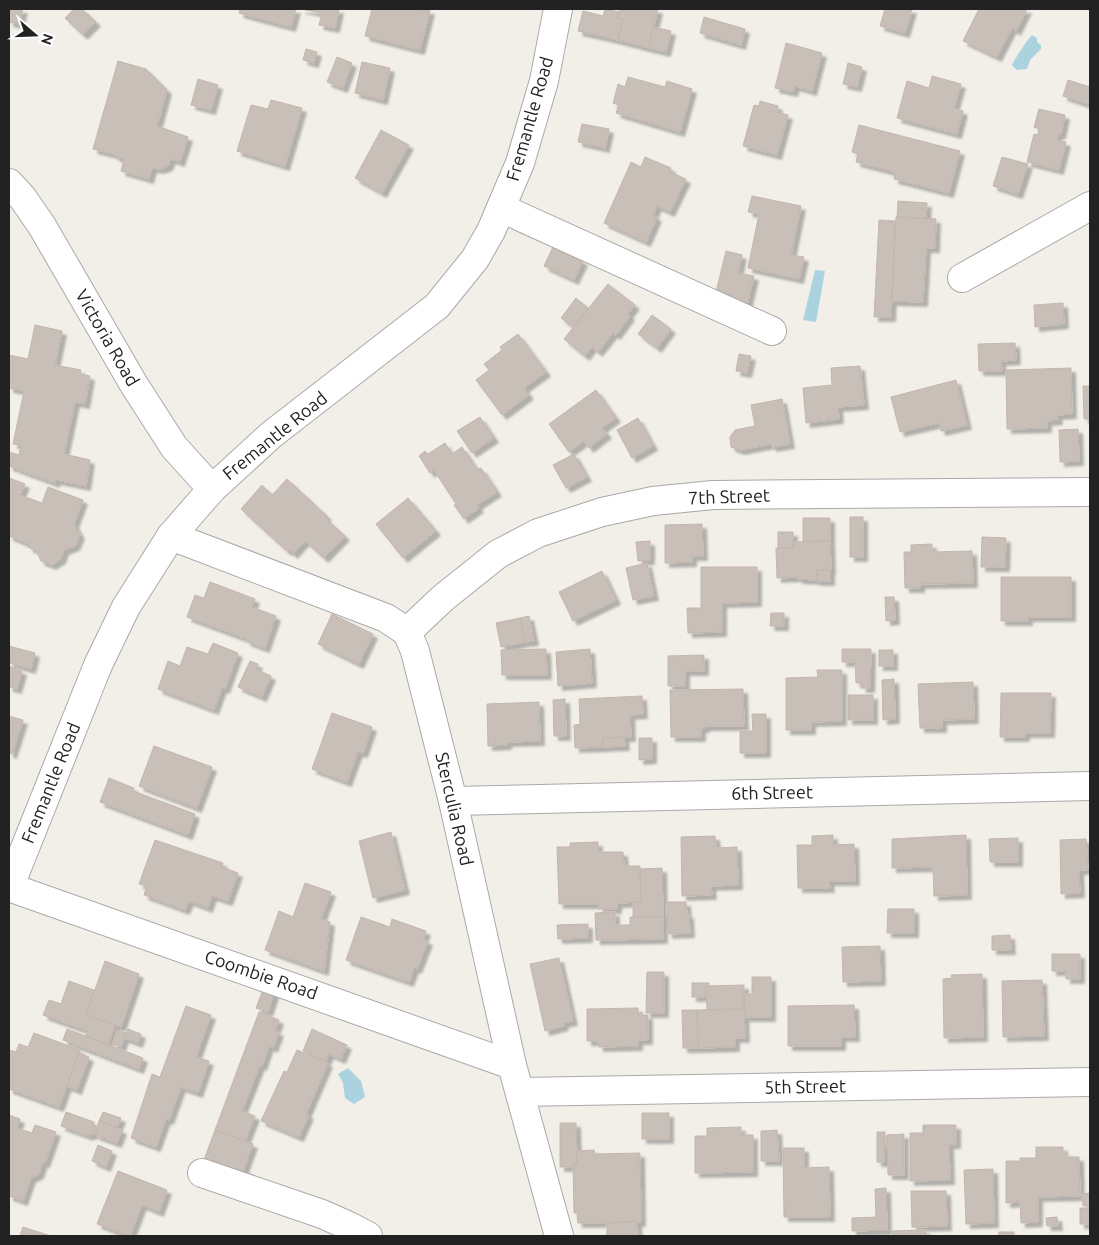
<svg xmlns="http://www.w3.org/2000/svg" width="1099" height="1245" viewBox="0 0 1099 1245" font-family="Ubuntu,sans-serif">
<style>
.water{fill:#aad3df}
.building{fill:#c7bfb8;stroke:#c4b6ab;filter:url(#shadow)}
.lines{fill:none;stroke-linecap:round;stroke-linejoin:round}
.minor-casing{stroke:#a9a9a9;stroke-width:30}
.minor{stroke:#fff;stroke-width:28}
.labels{text-anchor:middle;stroke-width:4;stroke-linejoin:round;paint-order:stroke}
.street-label{font-size:18px;fill:#222;stroke:#fff}
</style>
<defs>
<filter id="shadow"><feDropShadow dx="4.5" dy="4.5" stdDeviation="1" flood-color="#0004"/></filter>
</defs>
<rect width="100%" height="100%" fill="#f2efe9"/>
<g class="water">
<path d="M 1032,35 L 1037,38 L 1037,42 L 1041,45 L 1041,49 L 1030,60 L 1027,69 L 1017,70 L 1012,65 C 1014,60 1027,40 1032,35 Z"/>
<polygon points="815,270 825,271 816,322 803,320"/>
<polygon points="348,1068 361,1081 365,1097 354,1104 345,1098 343,1083 338,1074"/>
</g>
<g class="building">
<polygon points="9,9 23,9 19,24 9,22"/>
<polygon points="74,9 82,9 96,22 83,35 65,18"/>
<polygon points="240,9 296,9 291,27 239,13"/>
<polygon points="301,9 339,9 335,28 319,25 322,13"/>
<polygon points="372,9 430,10 420,50 365,36"/>
<polygon points="605,9 619,12 617,18 623,19 618,40 578,31 583,11 603,16"/>
<polygon points="620,9 658,9 649,48 618,40 623,19 617,18"/>
<polygon points="883,9 912,9 905,33 880,26 885,9"/>
<polygon points="979,9 1027,9 1016,31 1012,28 997,57 963,41"/>
<polygon points="704,17 745,29 741,45 700,33"/>
<polygon points="653,27 671,31 666,52 649,48"/>
<polygon points="786,43 822,53 812,91 795,86 793,92 775,88"/>
<polygon points="306,49 317,52 314,63 303,60"/>
<polygon points="337,57 352,63 343,88 327,82"/>
<polygon points="118,61 146,69 167,90 157,126 188,137 180,162 171,159 168,166 160,169 152,168 149,179 121,171 124,159 116,157 113,154 93,149"/>
<polygon points="362,62 390,68 383,100 355,93"/>
<polygon points="848,63 862,67 857,87 843,84"/>
<polygon points="932,76 961,84 954,108 963,111 957,134 897,118 907,81 929,88"/>
<polygon points="628,77 665,87 667,81 692,89 680,132 616,113 619,105 613,103 618,84 625,87"/>
<polygon points="198,79 218,85 211,110 191,105"/>
<polygon points="1068,80 1090,87 1090,105 1063,96"/>
<polygon points="271,100 302,108 285,166 237,151 251,105 268,109"/>
<polygon points="760,101 778,106 777,112 788,115 777,155 743,146 754,105 759,106"/>
<polygon points="1039,109 1065,115 1061,134 1058,134 1057,140 1066,142 1059,170 1027,162 1034,134 1038,135 1039,129 1034,127"/>
<polygon points="582,124 609,129 605,148 578,142"/>
<polygon points="859,125 960,151 949,193 894,179 895,172 856,162 858,154 852,152"/>
<polygon points="381,130 409,145 382,193 355,178"/>
<polygon points="645,157 671,168 670,172 686,179 670,212 657,206 653,215 657,217 646,242 604,223 631,162 641,167"/>
<polygon points="1002,157 1028,164 1018,194 993,186"/>
<polygon points="752,196 801,206 791,255 804,257 799,279 748,268 759,214 748,212"/>
<polygon points="898,201 927,203 926,218 897,217"/>
<polygon points="896,217 936,219 935,248 926,248 923,302 892,301"/>
<polygon points="879,220 895,221 891,317 874,317"/>
<polygon points="553,247 583,261 574,280 544,266"/>
<polygon points="726,251 742,255 738,273 754,276 746,309 715,296"/>
<polygon points="608,284 635,305 628,314 630,316 616,335 613,333 598,352 592,347 585,356 564,339"/>
<polygon points="576,298 588,308 573,327 561,318"/>
<polygon points="1063,303 1064,324 1035,327 1034,305"/>
<polygon points="652,315 671,329 657,348 638,334"/>
<polygon points="35,325 62,331 55,365 81,370 80,374 90,376 85,404 75,402 64,454 90,460 86,486 56,480 55,483 9,466 9,452 19,455 21,445 13,444 24,391 9,388 9,355 28,359"/>
<polygon points="518,334 546,372 524,388 529,395 502,415 476,380 489,370 484,364 502,350 500,347"/>
<polygon points="1015,343 1016,360 1001,361 1002,371 979,371 978,344"/>
<polygon points="739,354 751,356 747,373 736,371"/>
<polygon points="860,366 864,405 838,407 839,419 806,423 803,388 832,385 831,368"/>
<polygon points="1071,368 1072,414 1057,415 1058,420 1047,421 1047,428 1007,429 1006,370"/>
<polygon points="956,380 967,425 941,431 939,423 900,432 891,397"/>
<polygon points="1083,386 1090,386 1090,419 1084,419"/>
<polygon points="596,390 616,418 602,428 607,434 589,448 584,441 569,452 549,424"/>
<polygon points="782,399 790,444 772,447 771,444 740,450 731,447 730,437 735,430 755,426 751,405"/>
<polygon points="480,417 494,438 472,453 457,431"/>
<polygon points="638,418 653,446 632,458 617,430"/>
<polygon points="1078,429 1079,461 1060,462 1059,430"/>
<polygon points="445,443 452,454 462,447 477,470 481,468 497,492 477,505 479,508 464,519 454,505 456,504 434,470 430,473 419,456 425,451 428,454"/>
<polygon points="574,454 587,477 566,488 553,465"/>
<polygon points="9,478 25,484 20,495 42,503 48,487 83,500 74,524 80,535 75,546 64,550 61,559 52,565 41,561 36,550 28,547 29,544 9,536"/>
<polygon points="287,479 327,516 325,518 345,536 324,558 305,541 293,554 289,550 287,551 241,509 262,485 272,495"/>
<polygon points="408,498 436,531 403,558 376,524"/>
<rect x="850" y="517" width="13" height="40"/>
<polygon points="803,518 830,518 830,541 803,542"/>
<polygon points="702,524 703,556 692,556 692,562 665,563 665,525"/>
<rect x="778" y="532" width="15" height="16"/>
<polygon points="982,537 1006,538 1005,567 981,567"/>
<polygon points="650,541 650,560 638,561 636,542"/>
<polygon points="830,541 831,570 817,570 817,580 798,579 798,577 777,578 776,548 793,548 794,542"/>
<polygon points="932,544 932,552 972,551 973,583 920,584 920,588 905,588 904,552 911,552 911,545"/>
<polygon points="647,563 654,596 633,600 626,568"/>
<polygon points="701,567 757,567 757,602 722,603 722,632 688,633 687,608 701,608"/>
<rect x="817" y="570" width="13" height="11"/>
<polygon points="602,571 616,600 573,621 559,592"/>
<polygon points="1001,577 1071,577 1071,617 1028,617 1028,621 1001,621"/>
<polygon points="210,582 255,599 252,607 276,616 265,648 246,641 247,639 187,617 195,595 204,598"/>
<polygon points="885,597 894,597 895,620 886,621"/>
<polygon points="771,613 784,613 784,626 770,626"/>
<polygon points="332,614 373,634 359,664 318,644"/>
<polygon points="529,616 534,641 525,642 520,618"/>
<polygon points="520,618 525,642 501,647 496,623"/>
<polygon points="213,643 238,653 225,689 222,688 214,710 158,689 168,661 180,666 187,647 208,654"/>
<polygon points="9,646 35,653 31,669 9,663"/>
<polygon points="546,649 547,675 502,675 501,650"/>
<polygon points="590,649 592,683 558,686 556,652"/>
<polygon points="842,649 871,649 870,688 862,688 862,683 856,683 855,662 842,662"/>
<rect x="879" y="650" width="14" height="16"/>
<polygon points="704,655 704,671 685,671 685,686 668,686 668,656"/>
<polygon points="250,661 258,664 256,669 271,676 262,697 238,687"/>
<polygon points="9,666 22,671 17,689 9,687"/>
<polygon points="817,670 842,670 842,721 811,722 811,730 786,730 786,678 818,677"/>
<polygon points="894,679 895,719 883,720 882,680"/>
<polygon points="973,682 974,719 942,720 942,728 920,728 918,684"/>
<polygon points="743,689 744,726 705,726 705,728 701,728 701,737 671,737 670,690"/>
<polygon points="1001,693 1051,693 1050,733 1025,733 1025,737 1000,737"/>
<rect x="848" y="695" width="25" height="25"/>
<polygon points="642,696 643,714 630,715 631,737 603,738 603,747 575,748 574,725 580,724 579,699"/>
<polygon points="565,699 566,736 554,736 553,700"/>
<polygon points="539,702 540,741 507,742 507,745 488,746 487,704"/>
<polygon points="332,713 372,727 363,753 358,752 347,782 312,769"/>
<polygon points="752,714 766,714 766,753 740,753 740,731 753,731"/>
<polygon points="9,716 23,720 12,754 9,753"/>
<polygon points="624,737 625,746 603,747 603,738"/>
<polygon points="639,738 652,738 652,759 639,760"/>
<polygon points="154,746 212,767 197,808 139,786"/>
<polygon points="109,778 134,788 133,791 195,814 188,835 100,802"/>
<polygon points="391,832 405,890 373,898 359,841"/>
<polygon points="833,835 833,845 854,844 855,881 829,881 830,888 798,888 797,845 812,845 812,836"/>
<polygon points="966,835 967,895 934,896 933,867 892,868 892,839"/>
<polygon points="715,836 716,848 737,847 738,885 711,886 712,895 682,896 681,837"/>
<polygon points="1018,838 1018,862 990,862 989,839"/>
<polygon points="1086,839 1088,870 1079,870 1080,893 1061,894 1060,840"/>
<polygon points="155,840 223,863 222,867 238,873 228,901 212,896 208,908 189,901 185,910 144,895 147,886 139,884"/>
<polygon points="598,842 598,852 623,852 624,866 640,866 641,902 617,903 617,909 599,909 599,904 559,904 557,847 570,847 570,843"/>
<polygon points="662,868 663,917 633,917 633,903 641,902 640,869"/>
<polygon points="305,883 331,892 321,919 330,922 324,971 265,950 279,911 293,917"/>
<polygon points="667,902 686,902 687,915 689,914 690,933 668,934"/>
<polygon points="888,909 914,909 914,933 887,933"/>
<polygon points="615,912 615,925 630,925 630,917 663,917 663,939 596,940 595,913"/>
<polygon points="361,917 390,927 392,919 426,931 423,939 428,941 417,969 414,968 409,982 346,960"/>
<polygon points="588,924 588,938 558,939 557,925"/>
<polygon points="1010,935 1011,950 992,950 992,936"/>
<polygon points="880,946 881,981 843,982 842,947"/>
<polygon points="1052,954 1080,954 1080,979 1066,979 1066,971 1052,971"/>
<polygon points="559,958 573,1021 563,1023 564,1026 545,1031 530,964"/>
<polygon points="105,961 139,974 121,1027 86,1015"/>
<polygon points="647,972 664,972 664,1013 646,1013"/>
<polygon points="982,974 983,1037 944,1038 943,979 952,978 951,975"/>
<polygon points="752,977 771,977 771,1017 745,1017 744,994 752,994"/>
<polygon points="1042,980 1044,1036 1003,1037 1002,981"/>
<polygon points="69,981 94,990 86,1015 115,1025 108,1044 86,1036 88,1031 43,1015 49,1000 61,1004"/>
<rect x="692" y="983" width="17" height="14"/>
<polygon points="744,985 744,1009 707,1010 706,986"/>
<polygon points="264,987 275,991 268,1012 256,1008"/>
<polygon points="854,1005 855,1037 841,1037 841,1046 788,1046 788,1006"/>
<polygon points="186,1006 211,1015 196,1057 209,1061 198,1093 181,1087 169,1120 166,1119 156,1147 131,1138 152,1074 160,1077"/>
<polygon points="638,1008 638,1015 648,1015 648,1040 638,1040 638,1046 599,1047 598,1041 587,1041 587,1009"/>
<polygon points="744,1009 745,1038 735,1038 735,1047 698,1048 697,1010"/>
<polygon points="682,1010 697,1010 698,1048 683,1048"/>
<polygon points="259,1012 279,1020 275,1031 279,1032 273,1048 269,1046 262,1066 260,1065 242,1111 255,1116 245,1141 215,1130"/>
<polygon points="67,1029 143,1058 139,1069 63,1040"/>
<polygon points="128,1029 141,1034 138,1043 125,1038"/>
<polygon points="312,1029 347,1045 341,1059 329,1054 326,1061 303,1051"/>
<polygon points="117,1030 126,1033 121,1047 112,1044"/>
<polygon points="34,1033 80,1050 59,1107 9,1089 9,1050 16,1052 19,1044 28,1047"/>
<polygon points="297,1050 328,1063 306,1114 309,1115 299,1137 261,1121 284,1071 287,1072"/>
<polygon points="79,1053 89,1057 77,1090 67,1086"/>
<polygon points="66,1112 94,1122 93,1126 96,1127 93,1135 90,1134 89,1136 61,1126"/>
<polygon points="103,1112 121,1118 117,1128 99,1121"/>
<rect x="642" y="1113" width="27" height="26"/>
<polygon points="9,1115 20,1119 17,1128 32,1133 35,1125 56,1132 45,1163 43,1162 39,1174 31,1178 23,1201 9,1196"/>
<polygon points="99,1121 122,1130 117,1143 95,1135"/>
<polygon points="560,1123 576,1123 577,1164 573,1164 573,1167 560,1167"/>
<polygon points="923,1125 956,1125 956,1144 949,1144 950,1180 910,1181 910,1133 923,1133"/>
<polygon points="741,1127 741,1135 753,1135 753,1172 695,1173 695,1136 707,1136 707,1128"/>
<polygon points="215,1130 253,1144 242,1174 204,1160"/>
<polygon points="777,1130 779,1161 761,1161 761,1131"/>
<polygon points="877,1132 885,1132 884,1162 877,1162"/>
<polygon points="904,1134 904,1175 888,1175 887,1135"/>
<polygon points="98,1145 112,1151 106,1167 92,1161"/>
<polygon points="1036,1147 1063,1147 1063,1153 1067,1153 1067,1157 1079,1157 1080,1196 1038,1197 1038,1222 1021,1223 1020,1202 1006,1203 1006,1161 1020,1161 1020,1158 1036,1158"/>
<polygon points="783,1148 804,1148 804,1168 829,1167 830,1217 784,1217"/>
<polygon points="594,1150 595,1154 640,1153 641,1222 578,1223 577,1213 574,1213 573,1164 577,1164 576,1151"/>
<polygon points="993,1169 994,1223 966,1224 964,1170"/>
<polygon points="118,1171 167,1190 159,1212 142,1205 130,1236 97,1224"/>
<polygon points="886,1188 887,1230 852,1231 852,1218 876,1217 875,1189"/>
<polygon points="911,1191 946,1191 947,1226 912,1227"/>
<polygon points="1090,1193 1090,1206 1083,1206 1082,1194"/>
<rect x="1080" y="1208" width="10" height="16"/>
<polygon points="1057,1217 1058,1226 1047,1226 1046,1218"/>
<polygon points="637,1222 638,1236 607,1236 607,1223"/>
<polygon points="23,1227 51,1236 20,1236"/>
<polygon points="926,1230 926,1236 892,1236 892,1231"/>
<rect x="999" y="1232" width="15" height="4"/>
</g>
<g class="lines">
<defs>
<g id="minor">
<polyline points="9,183 22,197 42,226 133,383 174,447 212,489"/>
<polyline points="501,208 772,331"/>
<polyline points="962,278 1090,206"/>
<polyline points="171,536 386,618 407,632 415,651 453,801 512,1065 559,1236"/>
<polyline points="407,632 443,598 498,554 538,533 602,512 653,501 713,495 1090,492"/>
<polyline points="453,801 1090,786"/>
<polyline points="9,887 512,1065"/>
<polyline points="9,888 98,665 126,607 171,536 212,489 271,435 437,306 475,259 491,231 520,163 544,81 558,9"/>
<polyline points="520,1092 1090,1082"/>
<polyline points="202,1173 322,1214 349,1226 368,1236"/>
</g>
</defs>
<use href="#minor" class="minor-casing"/>
<use href="#minor" class="minor"/>
</g>
<g class="labels">
<g class="street-label">
<text transform="translate(530 119) rotate(-74)" y="6">Fremantle Road</text>
<text transform="translate(107 338) rotate(60)" y="6">Victoria Road</text>
<text transform="translate(275 436) rotate(-39)" y="6">Fremantle Road</text>
<text transform="translate(729 497) rotate(-2)" y="6">7th Street</text>
<text transform="translate(51 783) rotate(-68)" y="6">Fremantle Road</text>
<text transform="translate(772 793) rotate(-1)" y="6">6th Street</text>
<text transform="translate(454 809) rotate(77)" y="6">Sterculia Road</text>
<text transform="translate(261 975) rotate(19)" y="6">Coombie Road</text>
<text transform="translate(805 1087) rotate(-1)" y="6">5th Street</text>
</g>
</g>
<rect width="1099" height="1245" fill="none" stroke="#222222" stroke-width="20"/>
<g transform="translate(35 35) rotate(109)" stroke="#ffffff" stroke-width="4" paint-order="stroke">
<path d="M0-4L9 19L0 12L-9 19Z" fill="#222222"/>
<text y="-8" font-size="14" font-weight="bold" text-anchor="middle" fill="#222222">N</text>
</g>
</svg>
